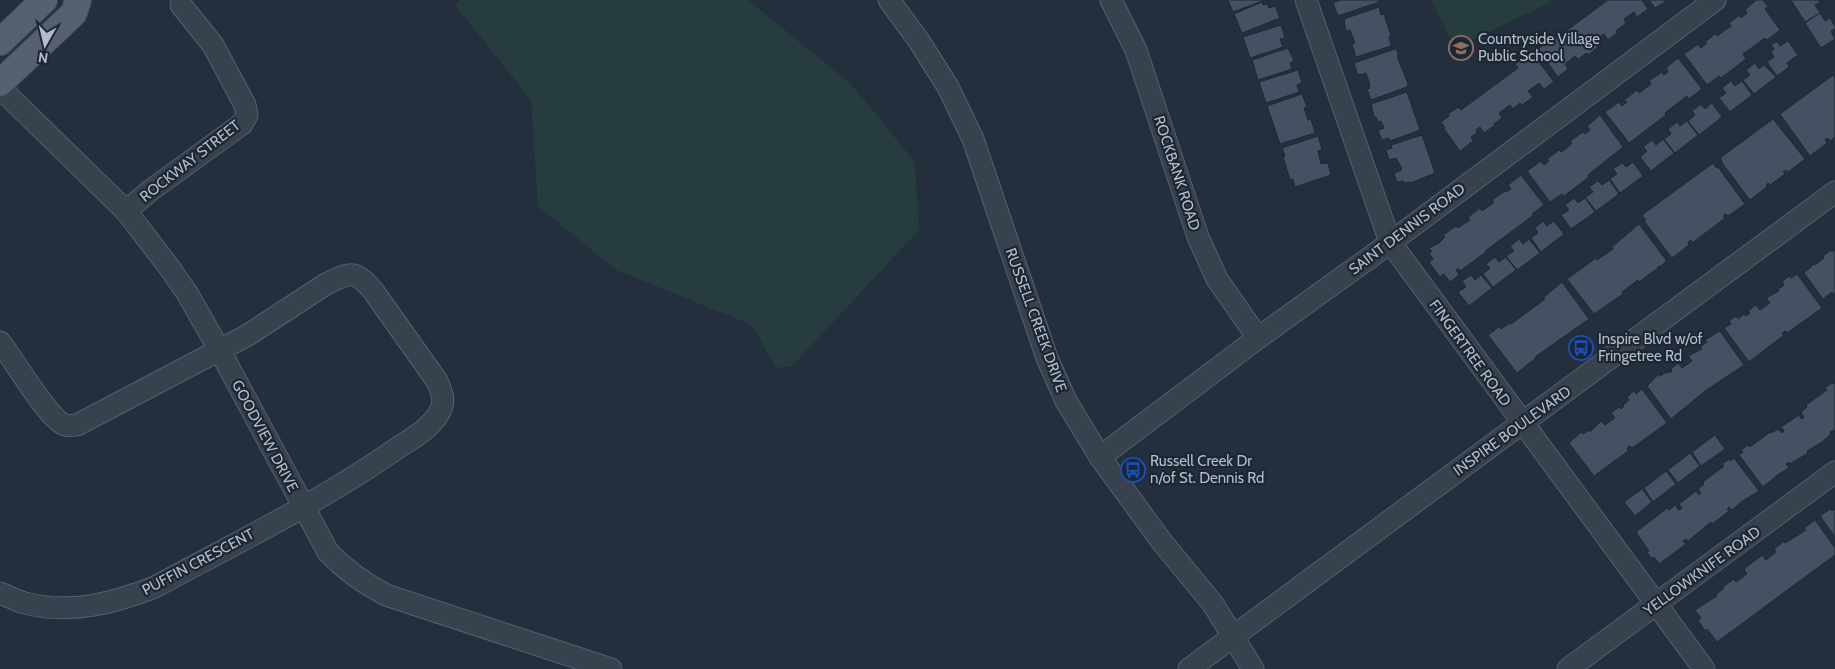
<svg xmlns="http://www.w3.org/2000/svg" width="1835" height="669" viewBox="0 0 1835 669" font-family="Cabin,sans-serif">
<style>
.green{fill:#263c3f}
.building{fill:#455162;stroke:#1f2835}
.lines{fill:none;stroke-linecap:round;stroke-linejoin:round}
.minor-casing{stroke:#565f6c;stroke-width:23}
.major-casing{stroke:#414a57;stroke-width:28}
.minor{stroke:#38414e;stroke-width:21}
.major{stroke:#56606e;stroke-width:26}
.labels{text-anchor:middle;stroke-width:4.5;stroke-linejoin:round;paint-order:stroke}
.poi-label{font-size:15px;fill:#b4bcc9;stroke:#1d2633;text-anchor:start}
.street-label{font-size:15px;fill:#b4bcc9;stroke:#1d2633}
</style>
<rect width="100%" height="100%" fill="#242f3e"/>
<g class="green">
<polygon points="460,0 748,0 852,85 915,162 919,230 792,366 776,368 752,325 616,270 538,206 531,100 455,5"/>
<polygon points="1431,0 1550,0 1551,2 1455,48"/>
</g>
<g class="building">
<polygon points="1228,0 1265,0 1233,12"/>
<polygon points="1379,0 1379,2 1338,16 1333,3 1341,0"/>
<polygon points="1608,0 1642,0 1648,9 1637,17 1634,12 1624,19 1626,23 1616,31 1617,33 1608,40 1604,34 1594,41 1598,47 1588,55 1587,53 1578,59 1575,56 1565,64 1568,69 1558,77 1538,49 1546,43 1544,41 1552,35 1555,39"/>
<polygon points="1649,0 1664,0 1665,2 1655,8"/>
<polygon points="1756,0 1763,0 1768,7 1765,9 1780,30 1767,40 1765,38 1743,54 1746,59 1721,78 1719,76 1707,85 1684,54 1698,44 1701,48 1707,43 1705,42 1716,33 1717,36 1731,26 1729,23 1740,15 1741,18 1747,13 1745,10"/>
<polygon points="1791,0 1819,0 1820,2 1815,5 1820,13 1805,22"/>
<polygon points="1262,2 1263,5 1267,4 1269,8 1275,6 1280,18 1242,33 1234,14"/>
<polygon points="1379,7 1381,15 1384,14 1391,36 1389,37 1391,46 1356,57 1352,44 1355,43 1350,30 1346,31 1344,19"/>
<polygon points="1820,13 1825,21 1830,18 1835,26 1835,29 1831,31 1835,39 1821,48 1805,23"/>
<polygon points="1281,25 1285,38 1280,39 1283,47 1250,58 1243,37"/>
<polygon points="1777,41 1780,46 1788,41 1798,55 1787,63 1789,67 1777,76 1767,62 1774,57 1771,52 1774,49 1771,45"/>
<polygon points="1288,48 1294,61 1290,63 1292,69 1258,80 1252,60"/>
<polygon points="1395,49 1398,52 1398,59 1408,83 1407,87 1371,100 1367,89 1370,88 1369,86 1370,85 1366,73 1358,75 1354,63"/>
<polygon points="1533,54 1554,82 1544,89 1539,83 1528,91 1533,97 1522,105 1520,103 1513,109 1510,105 1499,113 1502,118 1494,124 1495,125 1484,133 1480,127 1476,130 1477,133 1471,137 1473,141 1460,151 1444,129 1445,128 1441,122 1449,116 1448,114 1458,107 1461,110 1518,68 1515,64 1525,57 1526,59"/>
<polygon points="1678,58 1702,89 1689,99 1687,96 1665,113 1666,115 1629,143 1605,112 1619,102 1622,106 1627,102 1624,100 1637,90 1639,93 1651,84 1649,81 1662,72 1664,75 1668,72 1666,68"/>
<polygon points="1755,63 1759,69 1764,65 1776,77 1754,94 1743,80 1750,75 1746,70"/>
<polygon points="1298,70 1302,83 1297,85 1299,92 1266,103 1259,82"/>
<polygon points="1833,75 1835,78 1835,137 1830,141 1828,138 1825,140 1827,143 1810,156 1780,114"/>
<polygon points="1731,81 1735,86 1742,81 1752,95 1730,112 1719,98 1726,93 1722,88"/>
<polygon points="1407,92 1420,130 1390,141 1389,138 1382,140 1378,130 1384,128 1381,121 1378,122 1376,117 1374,117 1371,104"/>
<polygon points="1302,94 1307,107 1304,108 1308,120 1311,119 1315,133 1280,144 1267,106"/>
<polygon points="1712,103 1722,117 1699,135 1688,121 1695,115 1692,111 1701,104 1705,109"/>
<polygon points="1600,115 1623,147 1588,175 1589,177 1564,196 1562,194 1550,202 1527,171 1541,161 1544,165 1549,161 1547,159 1559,150 1561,152 1566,149 1572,143 1570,141 1583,132 1585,134 1590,130 1587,126"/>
<polygon points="1773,119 1805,159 1788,172 1786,170 1783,172 1785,174 1770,185 1768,183 1766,185 1767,187 1750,200 1722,163 1723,163 1720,158"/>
<polygon points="1687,121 1698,135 1675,153 1664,139 1671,134 1668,129 1677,122 1680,126"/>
<polygon points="1422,135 1435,173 1411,183 1410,182 1404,183 1403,181 1397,182 1394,173 1402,170 1400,165 1396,158 1389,160 1386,150 1392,148 1391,145"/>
<polygon points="1318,136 1322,149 1318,151 1321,164 1328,163 1331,175 1295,187 1293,179 1290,180 1283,157 1285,156 1282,148"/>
<polygon points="1663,139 1674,153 1651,171 1640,157 1647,151 1643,147 1652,140 1656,145"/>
<polygon points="1633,162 1643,176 1620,193 1610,179 1617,174 1613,169 1622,163 1626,167"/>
<polygon points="1713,163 1716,168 1718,167 1745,204 1728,216 1726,214 1723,216 1725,218 1692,243 1691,240 1688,242 1689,245 1672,258 1644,221 1646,220 1642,215"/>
<polygon points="1521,175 1544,205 1532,214 1534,215 1485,251 1486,252 1460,271 1458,268 1456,270 1459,275 1450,282 1444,274 1440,277 1429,262 1433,259 1429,253 1432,251 1429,248 1439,243 1445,237 1443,235 1456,226 1458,228 1470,220 1468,217 1480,208 1482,211 1492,204 1494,202 1492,200 1505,191 1506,192 1511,189 1508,185"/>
<polygon points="1609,180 1619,194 1596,211 1585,197 1593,192 1589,187 1598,181 1602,185"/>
<polygon points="1574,198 1578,203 1585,198 1595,212 1571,229 1561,215 1569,210 1565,205"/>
<polygon points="1543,221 1547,226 1554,221 1564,234 1541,252 1531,238 1538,233 1535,228"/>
<polygon points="1639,224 1666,260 1665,263 1659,267 1658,266 1658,268 1639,282 1638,280 1622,292 1623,294 1594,314 1567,279 1596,258 1597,260 1613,249 1612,247"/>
<polygon points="1519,239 1523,244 1529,239 1540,253 1517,270 1506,256 1514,251 1510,246"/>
<polygon points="1831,250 1832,252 1835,250 1835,295 1832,292 1823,299 1804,273 1814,264 1815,265 1819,262 1824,258 1823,256"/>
<polygon points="1495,257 1499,262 1506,257 1516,270 1493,287 1483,274 1490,268 1486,264"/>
<polygon points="1797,274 1822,308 1787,333 1786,331 1782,333 1784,335 1749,362 1724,328 1731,324 1729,321 1736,316 1738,319 1744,314 1746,316 1750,313 1748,311 1756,305 1760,310 1770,303 1766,298 1779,291 1778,289 1784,285 1782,282 1789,276 1791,278"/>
<polygon points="1471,275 1475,280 1481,275 1492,288 1469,306 1458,292 1466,287 1462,281"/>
<polygon points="1562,282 1589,319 1535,357 1536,358 1517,373 1488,335 1499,327 1501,329 1510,323 1511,324 1545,299 1543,298"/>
<polygon points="1720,331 1744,365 1705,391 1671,419 1647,386 1659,374 1660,376 1667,372 1668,373 1672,371 1671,369 1678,363 1682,368 1692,361 1688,356 1702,349 1700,347 1707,342 1705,340"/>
<polygon points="1832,383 1833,384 1835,383 1835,432 1833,430 1830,432 1831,434 1822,442 1807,451 1808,453 1790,464 1789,462 1786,464 1789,468 1779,474 1763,487 1739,455 1743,452 1741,450 1748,445 1750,447 1770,432 1771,433 1778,429 1782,433 1784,431 1781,427 1799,415 1801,419 1804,417 1801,412 1807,407 1806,405 1827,390 1825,388"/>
<polygon points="1642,389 1667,423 1632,448 1630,446 1627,448 1628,451 1594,476 1569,443 1581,432 1583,434 1589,430 1590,432 1601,421 1605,425 1615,418 1611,413 1619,407 1621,409 1624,406 1623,405 1629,400 1627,397 1634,391 1636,394"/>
<polygon points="1715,435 1725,449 1701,466 1692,452"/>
<polygon points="1690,453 1700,466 1678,483 1668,470"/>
<polygon points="1734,458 1759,491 1741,502 1732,510 1729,507 1727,509 1729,511 1712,524 1711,522 1688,541 1686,539 1683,541 1686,544 1659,564 1654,557 1651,558 1647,552 1649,551 1636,532 1667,508 1669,510 1675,505 1679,510 1682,508 1679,504 1696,491 1699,495 1701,493 1698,489 1704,484 1703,482 1724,466 1722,464 1729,459 1731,461"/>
<polygon points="1666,471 1676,484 1653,502 1644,488"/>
<polygon points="1642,489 1652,502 1635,516 1624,502"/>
<polygon points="1835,508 1835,537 1820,516 1830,509 1832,511"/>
<polygon points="1815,520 1835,548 1835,555 1717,642 1707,629 1705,631 1698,620 1701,618 1695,610 1717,596 1716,595 1724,588 1723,587 1734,579 1736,582 1747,574 1744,569 1762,555 1766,560 1776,552 1774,549 1784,541 1785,543 1800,534 1806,530 1804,528"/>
</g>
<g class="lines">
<defs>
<g id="minor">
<polyline points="889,0 919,41 948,87 973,139 1047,358 1066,401 1100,457 1162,542 1213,604 1253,669"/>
<polyline points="1111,0 1136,50 1198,237 1217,279 1258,338"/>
<polyline points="1306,0 1390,242 1704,669"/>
<path d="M 0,88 L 126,211 L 169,267 L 187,293 L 220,351 L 328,552 C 345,570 365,584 386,595 L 611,669"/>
<polyline points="126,211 151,190 242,124 247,115 245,105 213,45 181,5"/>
<path d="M 0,342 C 14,359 47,418 65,425 C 68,426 74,425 77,425 L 248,335 L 326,284 C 351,271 356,270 374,292 L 437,381 C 442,392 446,402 439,413 C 430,429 411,439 396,449 C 320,502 236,543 155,587 C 114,603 70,615 25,603 C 17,601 8,596 0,593"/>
<polyline points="1100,457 1258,338 1372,256 1715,0"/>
<polyline points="1189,669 1835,192"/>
<polyline points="1568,669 1835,472"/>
</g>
<g id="major">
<polyline points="0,42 44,0"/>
<polyline points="0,83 74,13 78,0"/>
</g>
</defs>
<use href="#minor" class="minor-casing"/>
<use href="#major" class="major-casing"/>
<use href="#minor" class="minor"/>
<use href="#major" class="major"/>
</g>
<defs>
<symbol id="school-ring" viewBox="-11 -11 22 22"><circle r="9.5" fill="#1d2633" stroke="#8d6e63" stroke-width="1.5"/><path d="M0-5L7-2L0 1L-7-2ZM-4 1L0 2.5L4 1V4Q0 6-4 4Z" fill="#8d6e63"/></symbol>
<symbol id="bus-ring" viewBox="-11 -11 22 22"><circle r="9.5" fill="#1d2633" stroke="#1a4fb4" stroke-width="1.5"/><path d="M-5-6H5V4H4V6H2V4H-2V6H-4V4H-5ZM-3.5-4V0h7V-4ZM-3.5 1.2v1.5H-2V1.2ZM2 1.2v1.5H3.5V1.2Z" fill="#1a4fb4"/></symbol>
</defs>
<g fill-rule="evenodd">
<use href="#school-ring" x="1447" y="34" width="28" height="28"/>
<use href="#bus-ring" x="1567" y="334" width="28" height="28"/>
<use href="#bus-ring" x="1119" y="456" width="28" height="28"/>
</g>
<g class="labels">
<g class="poi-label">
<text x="1478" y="44">Countryside Village<tspan x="1478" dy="17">Public School</tspan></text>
<text x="1598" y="344">Inspire Blvd w/of<tspan x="1598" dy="17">Fringetree Rd</tspan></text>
<text x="1150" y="466">Russell Creek Dr<tspan x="1150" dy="17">n/of St. Dennis Rd</tspan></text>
</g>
<g class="street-label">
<text transform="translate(190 161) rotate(-38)" y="5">ROCKWAY STREET</text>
<text transform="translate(1177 173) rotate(72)" y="5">ROCKBANK ROAD</text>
<text transform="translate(1407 229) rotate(-37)" y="5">SAINT DENNIS ROAD</text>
<text transform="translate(1036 320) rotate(70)" y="5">RUSSELL CREEK DRIVE</text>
<text transform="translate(1470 353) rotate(54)" y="5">FINGERTREE ROAD</text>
<text transform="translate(1512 431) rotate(-36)" y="5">INSPIRE BOULEVARD</text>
<text transform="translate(265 436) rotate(62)" y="5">GOODVIEW DRIVE</text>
<text transform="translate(198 562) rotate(-28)" y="5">PUFFIN CRESCENT</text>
<text transform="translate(1702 571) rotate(-36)" y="5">YELLOWKNIFE ROAD</text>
</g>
</g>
<g transform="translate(45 45) rotate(188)" stroke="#1d2633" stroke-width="4" paint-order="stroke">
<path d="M0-4L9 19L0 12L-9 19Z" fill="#b4bcc9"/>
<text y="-8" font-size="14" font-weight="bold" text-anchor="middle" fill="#b4bcc9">N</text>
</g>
</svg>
